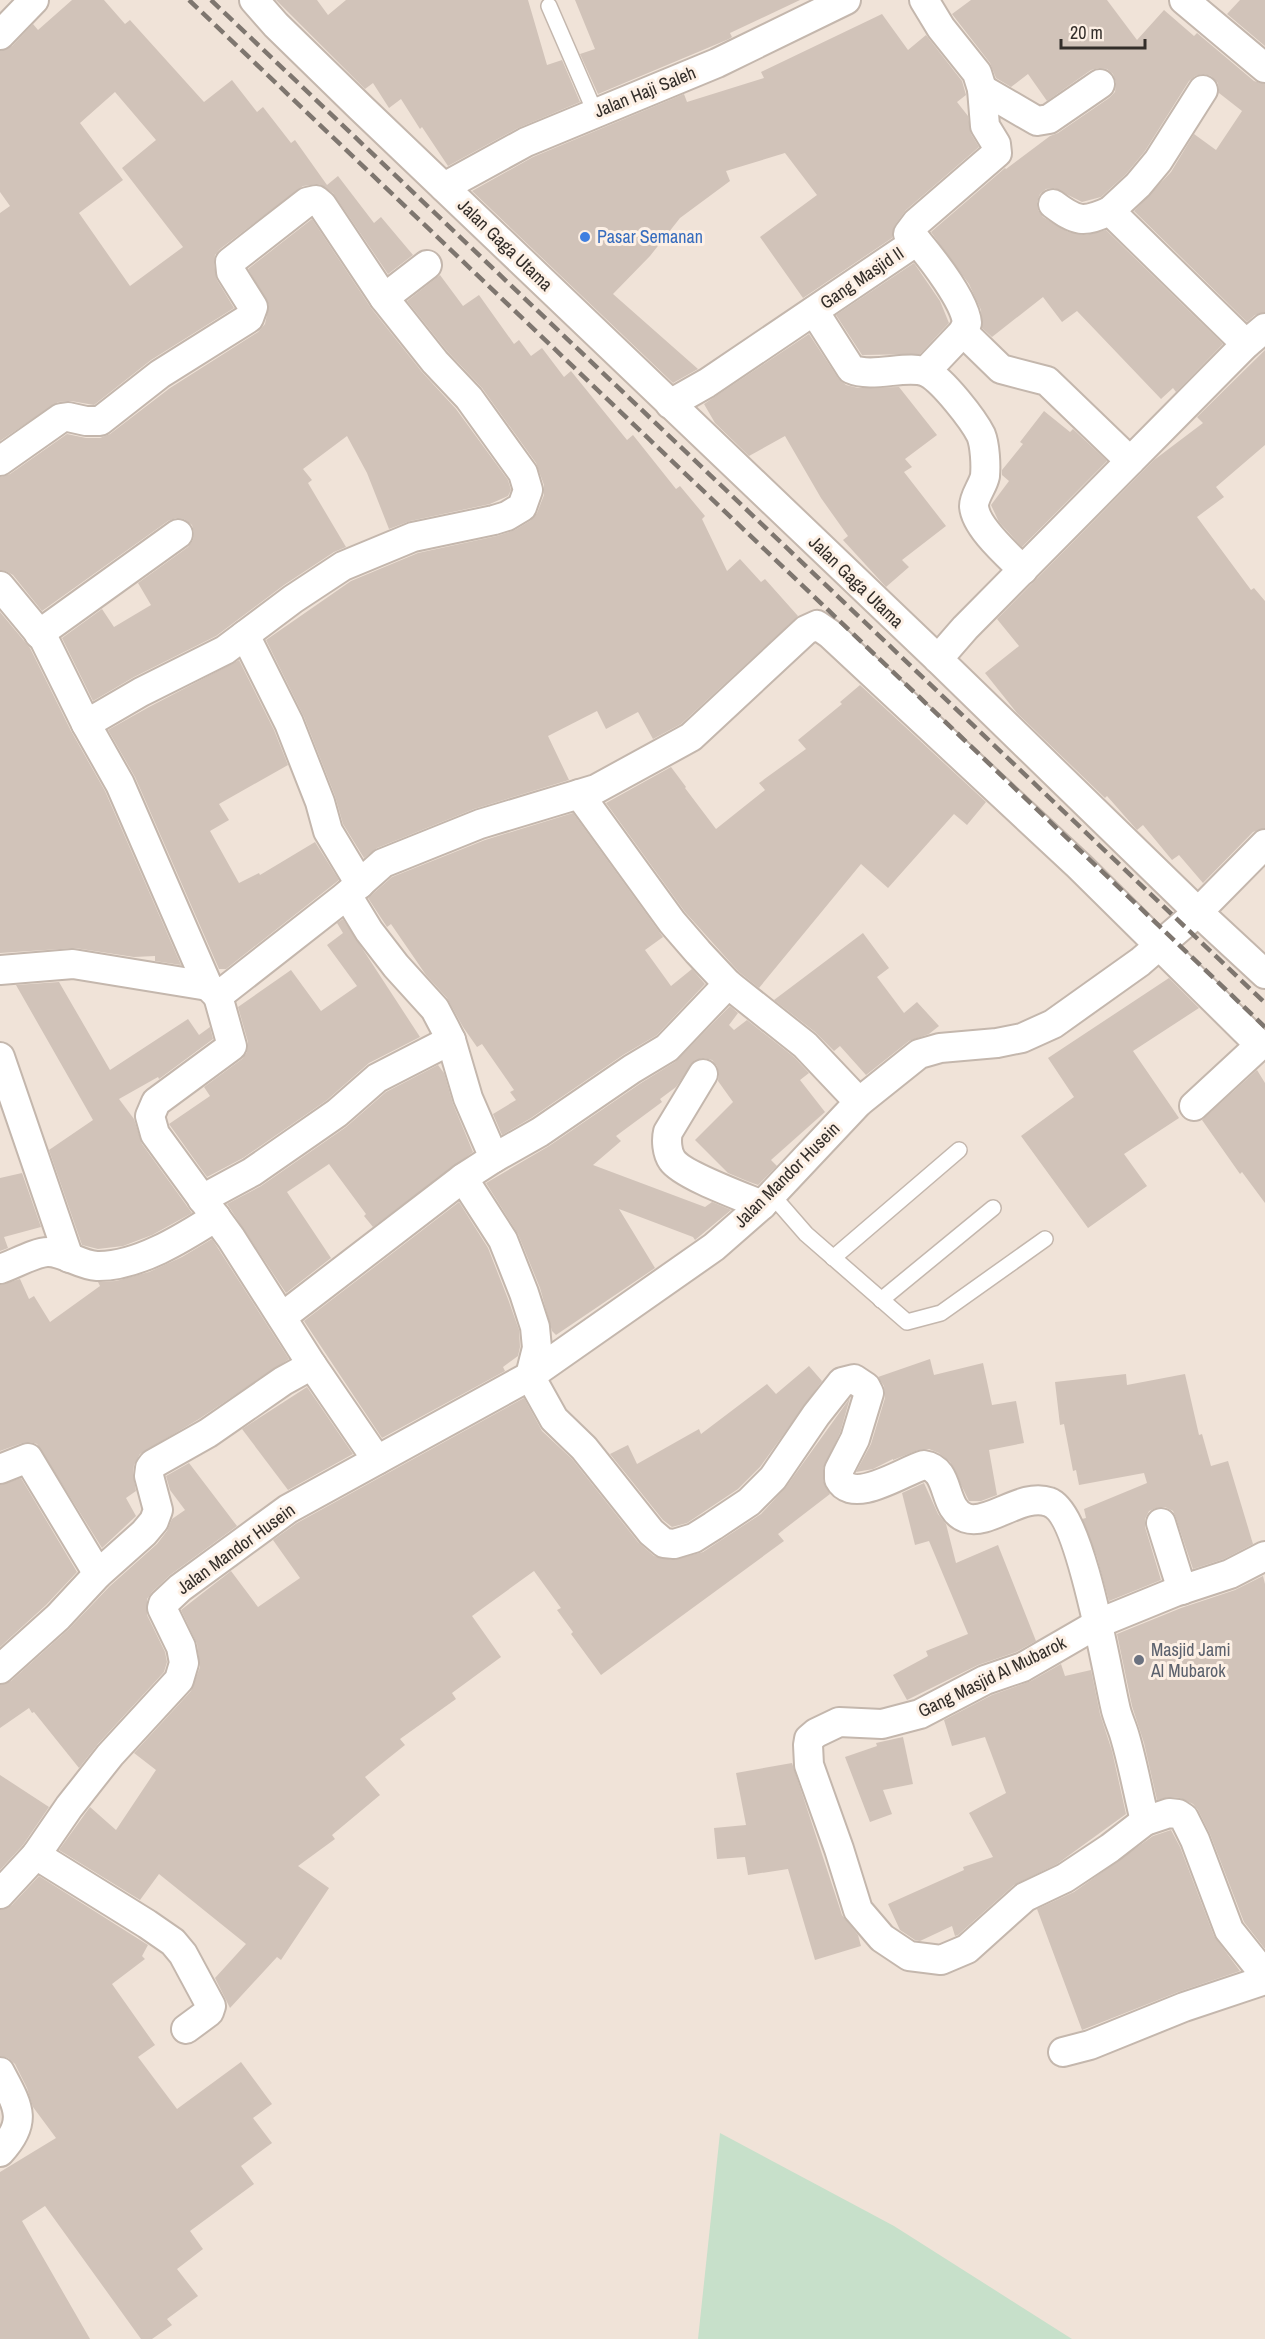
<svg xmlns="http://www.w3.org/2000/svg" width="1265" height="2339" viewBox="0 0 1265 2339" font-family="'Archivo Narrow',sans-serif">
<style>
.green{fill:#c7e0ca}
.building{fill:#d1c3b9;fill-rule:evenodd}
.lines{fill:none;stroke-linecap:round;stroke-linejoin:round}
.lane-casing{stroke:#c4b7ad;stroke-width:18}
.street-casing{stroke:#c4b7ad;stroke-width:32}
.lane{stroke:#fff;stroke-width:15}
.street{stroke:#fff;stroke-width:28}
.rail{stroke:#7e766f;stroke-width:4.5;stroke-dasharray:12 6;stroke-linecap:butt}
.shop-dot{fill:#3f7fe0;stroke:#fdf0e5;stroke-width:2}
.worship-dot{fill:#6b7280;stroke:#fdf0e5;stroke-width:2}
.labels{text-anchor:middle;stroke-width:6;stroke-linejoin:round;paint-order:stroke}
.street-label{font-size:18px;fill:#332e2a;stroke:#fdf0e5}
.shop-label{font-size:18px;fill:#366cbe;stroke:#fdf0e5;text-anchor:start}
.worship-label{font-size:18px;fill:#5b616d;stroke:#fdf0e5;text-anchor:start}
</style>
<rect width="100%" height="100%" fill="#f0e3d8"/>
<polygon class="green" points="720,2133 894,2226 1072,2339 698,2339"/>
<g class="building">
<path d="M 72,0 L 104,0 L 125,24 L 130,20 L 204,102 L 232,80 L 257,112 L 263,107 L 291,143 L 295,140 L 327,185 L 338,176 L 374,223 L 381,217 L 413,255 L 388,274 L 333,193 L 319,184 L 303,186 L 220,249 L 215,255 L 214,264 L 217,280 L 234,308 L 151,360 L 94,405 L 71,401 L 58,402 L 0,441 L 0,213 L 10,206 L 0,192 L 0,51 L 12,46 L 33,24 L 38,30 ZM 115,92 L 156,140 L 122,168 L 183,247 L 130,286 L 79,213 L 123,180 L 80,123 Z"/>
<polygon points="276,0 317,0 328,15 346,0 528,0 547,65 562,60 580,102 518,128 448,166 422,127 420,129 401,99 389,108 373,83 365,89"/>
<polygon points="575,0 800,0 730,33 732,37 729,39 598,94 580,54 595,49"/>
<polygon points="971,0 1107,0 1137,40 1164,10 1194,36 1197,33 1254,81 1265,84 1265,312 1255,315 1247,322 1134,211 1171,172 1194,134 1216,150 1242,111 1219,93 1218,83 1211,76 1203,74 1195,76 1189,81 1145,151 1126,174 1101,197 1082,202 1054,188 1046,189 1040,194 1037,202 1038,210 1043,217 1068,232 1086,235 1106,230 1223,344 1176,392 1173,388 1161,399 1077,311 1062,322 1043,297 992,337 982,328 981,310 969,284 931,232 1005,168 1006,169 1050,136 1058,133 1109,98 1115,92 1116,83 1113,74 1107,69 1099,68 1091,70 1047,101 1028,74 1011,87 996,78 990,63 952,14"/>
<polygon points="1240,0 1265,0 1265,46 1227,14"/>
<polygon points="882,14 908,50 926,35 962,81 966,95 957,102 968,116 971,134 979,147 906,210 895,225 892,238 803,298 760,237 817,195 785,153 726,171 730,181 680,218 650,256 613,294 698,369 673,383 472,191 533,157 684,94 687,102 764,78 761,72"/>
<polygon points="312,219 371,308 422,372 456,409 508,480 511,490 508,496 490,504 410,521 389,529 367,473 347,436 303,469 312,480 308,483 346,547 334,552 284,585 216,636 134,677 93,701 62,638 102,609 114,627 151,605 138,583 188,547 193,540 194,533 192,525 184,519 176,518 168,521 42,611 13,575 6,571 0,570 0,477 10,474 67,434 86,438 100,438 110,434 170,388 258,332 265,324 269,305 248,269"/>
<polygon points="914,263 940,301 949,323 920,354 862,355 836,315"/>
<polygon points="440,275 463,306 479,295 514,344 519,340 531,356 542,348 564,377 571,371 627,440 633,435 676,489 680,486 705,516 702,519 727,571 740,559 761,582 765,579 798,616 681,724 653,739 638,712 606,729 597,711 548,736 569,780 474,809 377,848 364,858 343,824 335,796 304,717 266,640 351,581 418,553 497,536 515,530 530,521 537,513 544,495 544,485 536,463 482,388 447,351 407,301"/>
<polygon points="809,334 838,378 846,385 858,388 899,387 937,435 905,459 912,467 904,472 946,526 902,560 909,567 886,587 843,540 848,536 821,498 785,436 749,456 715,423 704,404"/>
<polygon points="1265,350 1265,445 1216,487 1224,497 1197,517 1251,590 1254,588 1265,601 1265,828 1253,832 1203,883 1179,855 1172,860 1143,825 1137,830 1107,796 1105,798 1017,713 985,673 1019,646 997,619 1154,460 1203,423 1197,417"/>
<polygon points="1044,411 1070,432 1073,429 1107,461 1022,547 999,522 991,505 1009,481 1002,475 1002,470 1023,444 1020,442"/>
<polygon points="0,612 30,648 71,731 105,791 181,965 155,961 155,956 134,957 75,948 0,953"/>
<polygon points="239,660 274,730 288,765 219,804 229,820 210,831 239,883 259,873 260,875 315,842 339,880 226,969 219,969 135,777 108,730 149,707"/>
<polygon points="860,685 986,802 967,825 954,814 888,888 861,864 759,988 739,972 685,912 606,803 671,767 686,787 685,788 716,829 765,790 759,783 806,749 798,740 842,704 840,702"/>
<polygon points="573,813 663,937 645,950 671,986 692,969 705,984 657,1035 623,1055 531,1118 502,1135 493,1114 516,1100 510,1092 514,1090 482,1044 477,1047 463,1027 447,998 426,975 391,924 387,927 368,898 392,877 485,840"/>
<polygon points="343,919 420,1037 369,1063 327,1100 243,1158 207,1177 169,1124 210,1096 204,1087 242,1059 247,1052 248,1042 238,1007 291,970 321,1011 357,986 327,945 343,933 337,923"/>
<polygon points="863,933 889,968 877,977 904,1013 917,1002 939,1026 929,1034 909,1041 866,1075 840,1046 834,1051 815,1032 774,1000"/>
<polygon points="1169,978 1199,1008 1133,1051 1179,1118 1124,1154 1147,1186 1088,1228 1021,1136 1074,1097 1048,1058"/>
<polygon points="59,982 110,1070 188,1019 199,1035 210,1027 213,1039 159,1079 158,1077 119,1099 134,1119 142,1144 192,1213 152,1235 123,1246 98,1249 82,1245 49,1150 93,1120 16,985"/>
<polygon points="730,1006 738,1013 729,1025 734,1030 747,1020 794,1057 809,1073 800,1080 825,1112 771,1160 777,1166 758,1185 747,1181 728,1173 695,1140 733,1102 718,1081 719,1074 717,1066 712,1060 704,1058 695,1060 676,1087 660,1099 662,1102 616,1136 621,1141 593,1165 705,1207 712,1202 731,1210 695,1240 693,1237 619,1209 655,1268 556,1335 552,1331 540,1288 518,1234 486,1183 549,1146 641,1083 675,1062"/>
<polygon points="438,1065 444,1073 453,1104 473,1152 373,1227 364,1216 366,1214 329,1164 287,1192 331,1258 286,1293 227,1204 261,1186 346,1127 386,1092"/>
<polygon points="1257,1070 1265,1083 1265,1203 1242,1172 1240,1174 1202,1120"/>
<polygon points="22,1173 41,1227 4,1237 8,1248 0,1251 0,1178"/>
<polygon points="459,1202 488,1248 508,1299 519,1330 520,1347 518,1356 503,1367 505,1371 382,1438 304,1321"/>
<polygon points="212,1239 289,1359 199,1419 140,1454 134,1465 133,1474 136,1491 126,1498 136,1516 102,1548 37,1444 30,1442 22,1443 0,1451 0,1285 20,1279 29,1299 34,1296 50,1322 100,1286 98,1282 116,1281 149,1272 182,1257"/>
<polygon points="930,1359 934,1375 983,1363 992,1405 1016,1401 1024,1443 989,1450 997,1495 981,1501 969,1501 950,1462 939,1453 929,1449 918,1450 893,1460 893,1459 873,1469 856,1472 871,1444 885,1398 884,1386 878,1377"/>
<polygon points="809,1366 822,1381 760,1467 738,1489 687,1523 672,1527 663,1520 610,1454 628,1445 637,1464 699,1429 701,1434 767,1384 776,1394"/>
<polygon points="1126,1374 1127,1385 1185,1374 1199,1435 1202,1434 1211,1466 1228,1461 1253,1544 1224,1559 1193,1569 1176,1518 1173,1511 1165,1507 1156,1508 1149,1511 1145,1519 1145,1527 1161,1580 1109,1601 1097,1557 1082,1519 1086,1518 1084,1509 1147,1483 1144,1473 1079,1485 1076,1470 1073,1471 1064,1424 1060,1425 1055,1382"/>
<polygon points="307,1387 353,1454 288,1490 242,1429"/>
<polygon points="524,1398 542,1431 572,1459 638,1542 654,1556 673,1560 703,1552 761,1514 786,1487 850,1398 840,1433 823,1469 823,1480 830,1494 778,1534 784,1541 601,1675 571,1634 573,1632 557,1610 561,1608 534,1571 472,1616 501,1657 452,1693 456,1699 400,1739 405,1745 365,1777 380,1795 332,1835 335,1839 298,1866 329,1888 281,1960 277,1957 230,2008 215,1978 246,1944 159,1874 140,1900 59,1850 90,1807 116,1830 156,1770 134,1753 191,1691 200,1667 197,1644 181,1610 231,1571 258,1607 300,1578 273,1540 297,1523"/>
<polygon points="189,1463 237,1526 170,1575 152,1592 147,1599 147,1615 165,1652 167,1662 164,1672 98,1744 79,1768 34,1712 32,1713 29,1708 0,1728 0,1685 11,1681 69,1629 110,1586 157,1544 167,1531 172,1519 185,1510 170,1490 166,1476"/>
<polygon points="21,1478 77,1572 46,1605 0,1647 0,1485"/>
<polygon points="924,1483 938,1514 946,1524 956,1563 998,1545 1036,1641 1016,1652 978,1665 907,1700 893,1675 928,1656 926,1651 968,1634 929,1541 915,1545 902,1493"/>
<polygon points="1263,1576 1265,1584 1265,1949 1244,1922 1210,1834 1198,1810 1193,1804 1180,1798 1170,1797 1157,1800 1144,1743 1132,1706 1117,1634 1181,1608 1235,1590"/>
<polygon points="1061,1664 1065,1676 1091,1670 1100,1714 1112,1751 1126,1814 1057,1864 1014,1885 958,1935 955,1936 952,1926 920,1941 915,1940 900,1930 888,1904 964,1870 963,1867 993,1857 969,1813 1006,1793 985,1737 952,1746 944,1720 992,1695 1031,1681"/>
<polygon points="903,1737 913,1784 883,1790 892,1814 870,1822 845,1757 877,1746 876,1743"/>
<polygon points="792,1763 842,1915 858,1935 861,1946 815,1960 788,1869 748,1875 745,1857 717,1859 714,1828 746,1825 736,1773"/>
<polygon points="0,1775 49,1807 23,1845 0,1870"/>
<polygon points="1171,1830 1180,1847 1214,1936 1240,1971 1178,1992 1082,2030 1037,1909 1074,1892 1153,1836"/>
<polygon points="39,1876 148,1945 142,1956 145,1959 112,1984 155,2045 138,2057 177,2109 241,2062 272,2104 253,2118 272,2143 241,2166 254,2184 190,2231 203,2249 177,2269 198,2296 167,2319 172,2325 152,2339 141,2339 45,2206 22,2221 90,2339 0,2339 0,2172 56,2138 33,2107 27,2088 15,2064 8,2058 0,2056 0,1910 12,1905"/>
</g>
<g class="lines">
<defs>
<g id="lane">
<polyline points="549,6 595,112"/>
<polyline points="772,1195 806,1234 907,1322 941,1313 1045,1239"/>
<polyline points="833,1258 959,1150"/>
<polyline points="881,1300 993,1208"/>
</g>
<g id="street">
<polyline points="254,0 276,25 360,107 938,659 1198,912 1265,844"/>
<polyline points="1184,0 1265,68"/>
<polyline points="0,35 34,0"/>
<polyline points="982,89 1037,121 1049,119 1100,84"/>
<polyline points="444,187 526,142 717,63 846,0"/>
<path d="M 1053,204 C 1077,222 1083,223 1110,211 L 1246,344"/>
<polyline points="1110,211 1138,185 1158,161 1203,90"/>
<path d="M 917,241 C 932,259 965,301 967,323 L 963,332 L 926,371"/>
<path d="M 814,311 L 851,369 C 873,379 910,363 928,373 C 943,381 973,419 981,435 C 985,445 986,465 985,476 C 983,486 974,496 974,506 C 975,527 1009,556 1023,570"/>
<polyline points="963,332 1001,369 1047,381 1130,461"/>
<polyline points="670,404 707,383 917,241 908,234 917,222 997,153 996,144 985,126 982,89 977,73 941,28 924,0"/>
<polyline points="0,461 61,418 68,417 86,421 100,421 160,374 249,318 253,307 231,272 230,262 307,202 316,200 322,205 384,298"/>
<polyline points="0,586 44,639 86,724 120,784 208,986 218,996 347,895 383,863 480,824 596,789 691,737 806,630 817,625 830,634 1079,866 1260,1045 1194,1106"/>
<polyline points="39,634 178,534"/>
<polyline points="245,635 289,723 320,802 328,831 360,884"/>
<polyline points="938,659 965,628 1246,344 1265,328"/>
<polyline points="86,724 141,692 225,650 293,599 343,566 413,537 494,520 507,516 522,507 528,490 523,473 469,398 435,362 384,298 427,265"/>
<polyline points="579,794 672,922 698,952 728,984 805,1045 859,1102"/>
<path d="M 347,895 L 369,931 L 396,966 L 435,1009 L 445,1028 L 451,1040 L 468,1098 L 494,1158 L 463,1178 L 503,1240 L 524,1293 L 535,1327 L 537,1348 L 530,1376 L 554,1419 L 584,1448 L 651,1532 L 664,1543 L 674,1544 L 694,1538 L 713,1526 L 749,1502 L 773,1478 L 816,1415 L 842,1382 L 854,1379 L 866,1387 L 869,1393 L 855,1439 L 839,1470 L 839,1479 C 853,1506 903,1471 924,1465 C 952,1469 941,1509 966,1518 C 989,1526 1022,1492 1049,1502 C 1081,1513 1107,1672 1115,1706 C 1117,1717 1122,1726 1125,1737 C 1133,1764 1138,1793 1145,1821"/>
<polyline points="0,970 73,964 208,986"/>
<polyline points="218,996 232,1046 156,1102 150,1116 155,1134 231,1238 312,1365 377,1460"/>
<polyline points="0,1057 69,1258"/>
<path d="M 703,1074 L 668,1132 C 666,1140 667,1153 672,1160 C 682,1175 743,1197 762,1205"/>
<polyline points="494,1158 540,1132 632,1069 667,1048 728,984"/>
<polyline points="202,1199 252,1172 337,1113 377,1078 451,1040"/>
<path d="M 0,1269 C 13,1265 35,1252 48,1252 C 64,1252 80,1265 97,1266 C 137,1267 183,1238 216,1217"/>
<polyline points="282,1317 463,1178"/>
<polyline points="0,1469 28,1458 98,1574"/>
<polyline points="1161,1523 1182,1590"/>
<polyline points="1265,1556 1230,1574 1175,1592 1099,1623 1023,1667 985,1680 920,1714 882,1724 839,1722 816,1733 809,1739 808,1745 809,1765 839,1849 858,1910 882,1938 909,1956 941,1960 967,1949 1025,1897 1065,1878 1110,1848 1145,1821 1169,1813 1178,1814 1184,1818 1195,1840 1229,1930 1265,1975"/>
<polyline points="0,1669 58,1617 98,1574 144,1533 154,1521 158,1510 149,1476 150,1468 153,1464 208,1433 283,1381 312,1365"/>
<polyline points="36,1855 147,1924 173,1942 183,1954 211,2006 209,2012 186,2029"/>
<polyline points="0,1894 36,1855 69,1807 110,1755 179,1680 184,1663 181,1647 162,1608 163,1604 180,1588 288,1509 530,1376 714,1247 762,1205 859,1102 919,1054 940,1048 997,1043 1022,1038 1053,1024 1140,962 1198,912 1265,974"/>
<polyline points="1063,2052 1090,2045 1184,2007 1265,1980"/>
<path d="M 0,2072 C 18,2106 29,2121 0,2152"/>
</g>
</defs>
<use href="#lane" class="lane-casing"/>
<use href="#street" class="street-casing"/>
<use href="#lane" class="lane"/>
<use href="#street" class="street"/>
<g class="rail">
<polyline points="189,0 1265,1027"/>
<polyline points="211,0 1265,1003"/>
</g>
</g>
<circle class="shop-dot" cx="585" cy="237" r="6"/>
<circle class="worship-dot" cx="1139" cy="1660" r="6"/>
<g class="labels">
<g class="street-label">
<text transform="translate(645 92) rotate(-22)" y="6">Jalan Haji Saleh</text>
<text transform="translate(505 245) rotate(44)" y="6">Jalan Gaga Utama</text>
<text transform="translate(862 278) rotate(-34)" y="6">Gang Masjid II</text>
<text transform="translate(856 582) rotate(44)" y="6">Jalan Gaga Utama</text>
<text transform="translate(787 1175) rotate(-45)" y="6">Jalan Mandor Husein</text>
<text transform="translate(236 1549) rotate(-36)" y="6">Jalan Mandor Husein</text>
<text transform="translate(992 1677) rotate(-26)" y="6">Gang Masjid Al Mubarok</text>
</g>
<g class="shop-label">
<text x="597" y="243">Pasar Semanan</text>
</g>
<g class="worship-label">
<text x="1151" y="1656">Masjid Jami<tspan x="1151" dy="21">Al Mubarok</tspan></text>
</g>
</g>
<path d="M1061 39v9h84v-9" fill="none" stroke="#332e2a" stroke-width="3"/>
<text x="1070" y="39" font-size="18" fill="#332e2a" stroke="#fdf0e5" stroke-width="4.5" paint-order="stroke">20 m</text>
</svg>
